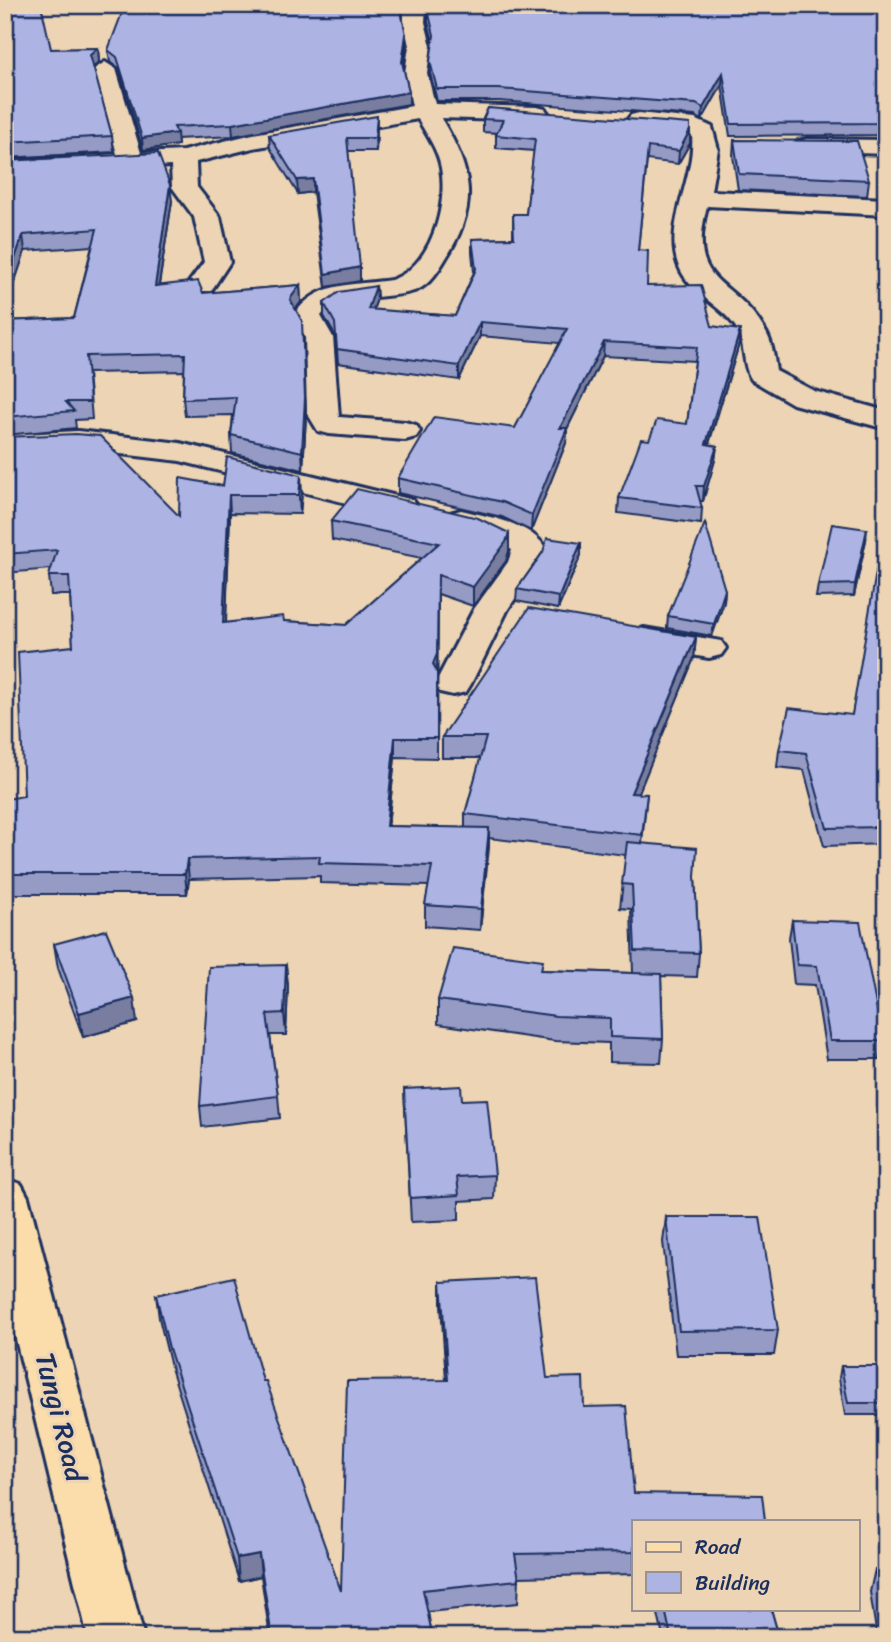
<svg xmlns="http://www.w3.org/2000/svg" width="891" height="1642" viewBox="0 0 891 1642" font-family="Sriracha,sans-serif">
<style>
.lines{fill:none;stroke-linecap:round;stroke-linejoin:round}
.minor-casing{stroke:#1b2f5e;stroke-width:6}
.major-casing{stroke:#1b2f5e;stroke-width:6}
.minor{fill:#ecd4b4;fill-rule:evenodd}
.major{fill:#faddab;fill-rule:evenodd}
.wall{fill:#959bc4;stroke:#1b2f5e;stroke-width:2}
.shaded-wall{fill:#797ea0;stroke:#1b2f5e;stroke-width:2}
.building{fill:#adb4e4;stroke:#1b2f5e;stroke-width:2}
.labels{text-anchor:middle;stroke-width:6;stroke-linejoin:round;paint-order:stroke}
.near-street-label{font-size:28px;fill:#1b2f5e;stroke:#ecd4b4}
</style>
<rect width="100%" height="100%" fill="#ecd4b4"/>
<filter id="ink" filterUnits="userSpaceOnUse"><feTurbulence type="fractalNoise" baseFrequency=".0143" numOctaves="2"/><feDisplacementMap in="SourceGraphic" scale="14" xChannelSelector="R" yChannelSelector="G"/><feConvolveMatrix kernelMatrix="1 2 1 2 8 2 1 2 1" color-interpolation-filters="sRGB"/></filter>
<g filter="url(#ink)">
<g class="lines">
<defs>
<g id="minor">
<path d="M 404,5 L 426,5 L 425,22 L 431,46 L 427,73 L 435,104 L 537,107 L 545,109 L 549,114 L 545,119 L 537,121 L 441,118 C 472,171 480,204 446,258 C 439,270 430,284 417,290 C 390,301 337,292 321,316 L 333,337 L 339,417 L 405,422 L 416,425 L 420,431 L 416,437 L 405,440 L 329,434 L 318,431 L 307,413 L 305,337 L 293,316 C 318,280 352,286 391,280 C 431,267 448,206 441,168 C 438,150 427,135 418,119 L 253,148 L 196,162 L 197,187 L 220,217 L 230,262 L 211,291 L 191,291 L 187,285 L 204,262 L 194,217 L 172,187 L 171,166 L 5,175 L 5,161 L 117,154 L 94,69 L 105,62 L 116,69 L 141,153 L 183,151 L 253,134 L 412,106 L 405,73 L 409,46 L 404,22 Z"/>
<path d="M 639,113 L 695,119 L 712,127 L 718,149 L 711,191 L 886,199 L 886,215 L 707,206 C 686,289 733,275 764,329 C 772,341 774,356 776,371 L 814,391 L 886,411 L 886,429 L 793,404 L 752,380 C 742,366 746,345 737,329 C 723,306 694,296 681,271 C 660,231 696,178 692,135 L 631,125 L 627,120 L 631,115 Z"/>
<polygon points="807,139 886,140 886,154 798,151 795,146 798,141"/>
<polygon points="78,431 180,443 413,500 418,507 413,514 402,517 180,461 78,449 5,453 5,435"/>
<path d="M 461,510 C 488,517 528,522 545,547 L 540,562 L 508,609 L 471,684 L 466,692 L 453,695 L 440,692 L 435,684 L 474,609 L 508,562 L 512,550 C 495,540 454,533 445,520 L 450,513 Z"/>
<polygon points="644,628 721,641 726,648 721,655 709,658 632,645 627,638 632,631"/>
</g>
<polygon id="major" points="5,1179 21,1184 28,1197 144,1637 88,1637 5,1294"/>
</defs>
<use href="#minor" class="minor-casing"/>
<use href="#major" class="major-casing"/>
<use href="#minor" class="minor"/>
<use href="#major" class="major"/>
</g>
<g class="wall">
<polygon points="5,5 51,49 98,48 99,62 93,68 112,136 114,152 5,158"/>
<polygon points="428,5 886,5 886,135 730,136 722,85 702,120 695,116 499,101 437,101 430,73 430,61 433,42 428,22"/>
<polygon points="402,16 406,46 403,67 409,92 409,104 233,136 177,139 178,145 143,150 119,68 110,62 108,50"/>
<polygon points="488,108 690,143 678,164 647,160 638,250 647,286 739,344 709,444 717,446 715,460 703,501 700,501 702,508 701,524 618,513 619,498 649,440 687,424 695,361 603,356 567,429 566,443 531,531 502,517 398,493 398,478 515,428 560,343 480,336 459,380 338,363 336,337 324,316 324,303 376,286 377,299 373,310 455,316 474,272 472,252 472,239 513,238 513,214 526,214 534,151 496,148 496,135 497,133 483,132 483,119"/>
<polygon points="377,129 376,151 348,151 360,281 326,287 313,192 298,194 270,148 269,135"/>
<polygon points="734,140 869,180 867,196 738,190 733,156"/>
<polygon points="5,161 172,201 159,285 203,293 300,285 301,302 295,309 302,338 306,416 303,470 232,453 231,435 233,415 185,416 183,399 184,371 88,373 92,419 75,420 76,428 5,435 5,321 74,318 92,246 25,251 5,311"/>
<polygon points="5,437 179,516 223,486 302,493 300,514 230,513 226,623 284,621 346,625 422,558 332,540 331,521 509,551 506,561 473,606 438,594 437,758 395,757 388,826 465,828 465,814 481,758 442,758 442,737 696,637 694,658 638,794 647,794 642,843 695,877 699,953 697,977 661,976 663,1039 661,1063 609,1062 609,1043 555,1041 438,1024 438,1000 543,970 633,973 631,909 620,908 626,855 489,838 480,930 425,926 425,905 429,886 320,883 320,876 189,879 187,894 5,894 5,832 24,796 73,646 70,595 51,595 49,576 51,569 5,573"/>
<polygon points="866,540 854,596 816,597 818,585"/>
<polygon points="581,543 581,555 558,609 516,601 517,589 543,552"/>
<polygon points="886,554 886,844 824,846 804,770 777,767 779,750 852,715"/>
<polygon points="725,590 724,602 712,636 667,628 668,616"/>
<polygon points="792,920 883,1041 879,1059 827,1059 815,985 794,984 789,938"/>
<polygon points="54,944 137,1022 83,1037 58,968"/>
<polygon points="286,965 288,986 286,1035 270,1035 278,1096 280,1118 202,1127 200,1106"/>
<polygon points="404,1089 462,1100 495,1175 494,1199 459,1201 459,1220 411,1222"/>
<polygon points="886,1137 886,1155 884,1147"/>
<polygon points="886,1188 886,1216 882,1205"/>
<polygon points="666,1217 778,1330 774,1355 676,1355 663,1242"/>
<polygon points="441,1282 547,1378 584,1407 634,1521 634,1574 519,1577 518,1603 428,1612 431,1629 431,1637 270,1637 261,1576 239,1581 172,1371 159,1318 156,1295 263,1381 341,1591 446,1380 441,1305"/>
<polygon points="841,1366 886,1366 886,1415 845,1415 839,1378"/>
<polygon points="875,1569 886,1569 886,1637 877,1637 870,1592"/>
<polygon points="657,1609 771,1609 779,1637 663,1637"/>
</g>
<g class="shaded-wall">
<polygon points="406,35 406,46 402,74 402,62"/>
<polygon points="98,48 99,62 91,70 90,55"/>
<polygon points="723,73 722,85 702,120 703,108"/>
<polygon points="409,92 409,104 233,136 232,124"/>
<polygon points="377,116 377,129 376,151 375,138"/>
<polygon points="690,130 690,143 678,164 679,151"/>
<polygon points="177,133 178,145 143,150 142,138"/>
<polygon points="313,179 313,192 298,194 297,180"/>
<polygon points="170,185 172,201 156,303 155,286"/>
<polygon points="23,235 25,251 5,311 5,287"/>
<polygon points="360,267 360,281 326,287 325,274"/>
<polygon points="300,285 301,302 290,316 290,299"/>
<polygon points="376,286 377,299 368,323 368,309"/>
<polygon points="480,322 480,336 459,380 459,366"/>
<polygon points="740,330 739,344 704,459 706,444"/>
<polygon points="302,338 306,416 303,470 302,452"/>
<polygon points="604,342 603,356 567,429 566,443 531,531 532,515 560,428"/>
<polygon points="717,446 715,460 703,501 704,486"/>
<polygon points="301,475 302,493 300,514 299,495"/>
<polygon points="229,495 230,513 225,642 223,623"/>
<polygon points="867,529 866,540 854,596 855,584"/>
<polygon points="509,533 509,551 506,561 473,606 473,587"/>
<polygon points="581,543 581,555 558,609 559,597"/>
<polygon points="725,590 724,602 712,636 714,624"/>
<polygon points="438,594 437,674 433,664"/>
<polygon points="696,637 694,658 630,814 631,793"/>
<polygon points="395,738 395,757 386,846 386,826"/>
<polygon points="489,828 489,848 480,930 481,909"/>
<polygon points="187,859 189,879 187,894 185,874"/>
<polygon points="286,965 288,986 286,1035 284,1013"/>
<polygon points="134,998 137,1022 83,1037 79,1013"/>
<polygon points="259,1554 261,1576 239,1581 237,1558"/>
<polygon points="431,1629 431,1637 391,1637"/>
</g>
<g class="building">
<polygon points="5,5 41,5 51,49 98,48 90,55 112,136 5,142"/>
<polygon points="125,5 402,5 401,11 406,35 402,62 409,92 232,124 174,127 177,133 142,138 117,57 108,50"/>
<polygon points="428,5 886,5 886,123 731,124 723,73 703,108 696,104 499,89 437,89 430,61 434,35 428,10"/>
<polygon points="488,108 690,124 690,130 679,151 648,147 638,250 648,251 647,286 701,285 712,326 740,330 706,444 717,446 704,486 696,486 702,508 619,498 641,439 649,440 657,420 687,424 697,347 604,342 560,428 567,428 532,515 502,502 398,478 434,417 515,428 567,329 480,322 459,366 337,349 335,323 324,303 339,292 376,286 368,309 455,316 476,269 472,239 514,238 513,214 526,214 535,139 496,135 503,120 483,119"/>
<polygon points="377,116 375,138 347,138 360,267 325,274 313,179 297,180 269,135"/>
<polygon points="734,140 857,141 869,180 739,174"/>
<polygon points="158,153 170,185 155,286 198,281 203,293 300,285 290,299 302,321 305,398 302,452 231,435 236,397 183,399 185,354 86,356 90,402 66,402 74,411 5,417 5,321 74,318 97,229 23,235 5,287 5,161"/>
<polygon points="76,434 100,436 179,516 180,478 223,486 227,457 301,475 299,495 229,495 223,623 283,616 284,621 346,625 439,543 331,521 357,489 478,518 509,533 506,542 473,587 438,575 437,654 433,664 437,673 437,738 395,738 386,826 489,828 481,909 425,905 432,866 319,863 320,856 187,859 185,874 5,874 5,832 9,817 7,799 24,796 18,652 73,646 69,576 49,576 57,550 5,554 5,437"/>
<polygon points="705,523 725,590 714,624 668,616"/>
<polygon points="832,524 867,529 855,584 818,585"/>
<polygon points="547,538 581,543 559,597 517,589 543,552"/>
<polygon points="879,554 886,554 886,827 827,828 806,753 779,750 789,708 852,715"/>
<polygon points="529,608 696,637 631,793 647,794 642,835 465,814 486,737 442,737"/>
<polygon points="627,842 697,848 695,877 699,953 635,951 632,885 622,884"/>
<polygon points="792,920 860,922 883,1041 830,1041 817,966 797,965"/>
<polygon points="106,930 134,998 79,1013 54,944"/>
<polygon points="453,948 543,960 541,970 661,974 663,1039 610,1037 610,1018 556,1016 438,1000"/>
<polygon points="286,965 284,1013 267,1014 278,1096 200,1106 209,967"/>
<polygon points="461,1086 462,1100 487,1099 495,1175 457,1177 459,1195 410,1198 404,1089"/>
<polygon points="666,1217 760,1217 778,1330 679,1331"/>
<polygon points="234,1277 263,1381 266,1381 341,1591 347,1381 448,1380 441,1282 535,1277 547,1378 583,1377 584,1407 626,1406 634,1493 762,1495 765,1521 634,1521 634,1552 515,1554 519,1580 423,1590 431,1629 391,1637 272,1637 259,1554 237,1558 169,1348 156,1295"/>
<polygon points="841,1366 886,1366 886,1403 848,1403"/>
<polygon points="875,1569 886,1569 886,1632"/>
<polygon points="665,1609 771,1609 779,1637 671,1637"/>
</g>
</g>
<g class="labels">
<g class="near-street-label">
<text transform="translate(61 1417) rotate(76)" y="10">Tungi Road</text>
</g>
</g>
<rect width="891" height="1642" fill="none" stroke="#ecd4b4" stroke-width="28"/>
<rect x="14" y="14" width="863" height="1614" fill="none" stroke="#1b2f5e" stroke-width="2.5" filter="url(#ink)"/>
<rect x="632" y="1520" width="228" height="91" fill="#ecd4b4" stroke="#989292" stroke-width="2"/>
<rect x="646" y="1542" width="35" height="10" fill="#faddab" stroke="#989292" stroke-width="2"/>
<text x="695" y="1554" font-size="21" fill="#1b2f5e">Road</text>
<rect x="646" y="1572" width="35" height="21" fill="#adb4e4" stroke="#989292" stroke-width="2"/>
<text x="695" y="1590" font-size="21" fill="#1b2f5e">Building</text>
</svg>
